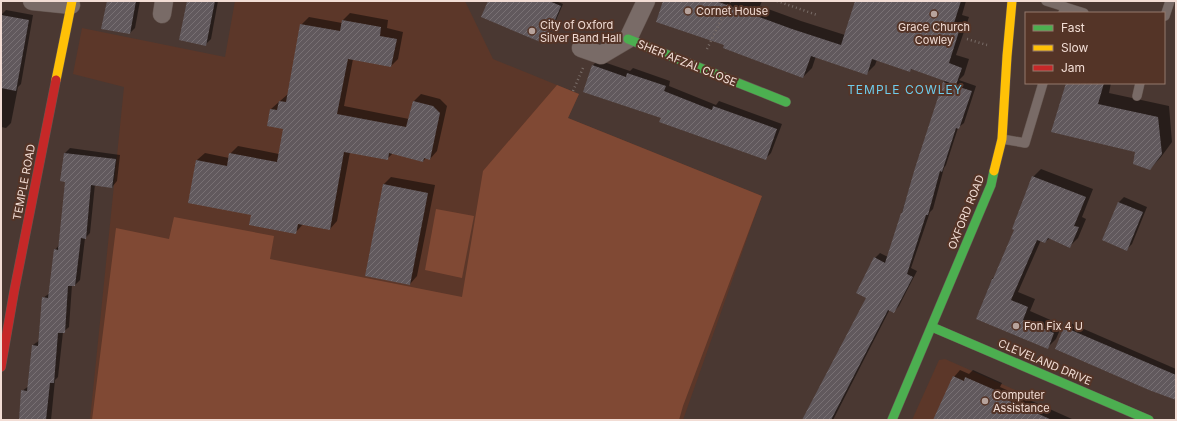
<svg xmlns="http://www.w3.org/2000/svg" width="1177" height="421" viewBox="0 0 1177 421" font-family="Inter,sans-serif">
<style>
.built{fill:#5c3729}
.green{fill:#804934}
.shadow{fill:#0007}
.building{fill:url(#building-hatch)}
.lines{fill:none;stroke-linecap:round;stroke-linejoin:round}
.lane-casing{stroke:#655650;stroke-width:10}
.street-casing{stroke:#655650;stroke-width:19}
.fast-casing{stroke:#655650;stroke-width:10}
.slow-casing{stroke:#655650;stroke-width:10}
.jam-casing{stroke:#655650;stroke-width:10}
.path{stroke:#796d68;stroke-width:2.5;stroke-dasharray:1 3;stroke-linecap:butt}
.lane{stroke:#796b67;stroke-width:9}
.street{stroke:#796b67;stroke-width:18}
.fast{stroke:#4caf50;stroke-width:9}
.slow{stroke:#ffc107;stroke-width:9}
.jam{stroke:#c62828;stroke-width:9}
.poi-dot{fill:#b7a39c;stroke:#543427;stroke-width:1.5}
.labels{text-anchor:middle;stroke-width:4;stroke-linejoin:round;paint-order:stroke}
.poi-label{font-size:11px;fill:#f2ddd5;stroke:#543427;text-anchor:start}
.street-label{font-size:11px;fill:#f2ddd5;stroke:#543427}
.neighbourhood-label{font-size:12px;letter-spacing:1px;fill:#6eccec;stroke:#543427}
</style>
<defs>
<pattern id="building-hatch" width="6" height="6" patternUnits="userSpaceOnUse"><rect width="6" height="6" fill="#61595d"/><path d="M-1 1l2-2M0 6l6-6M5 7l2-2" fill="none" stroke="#787073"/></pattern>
</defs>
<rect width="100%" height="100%" fill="#4a3832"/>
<g class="built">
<polygon points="235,1 465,1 493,59 579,94 568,118 762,196 683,420 90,420 124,87 73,74 82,28 225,57"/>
<polygon points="945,359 1033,398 1023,420 912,420 939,360"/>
</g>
<g class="green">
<polygon points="557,85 579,94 568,118 762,196 683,406 679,420 92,420 116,228 169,239 174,217 274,236 270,259 462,297 483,171"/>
<polygon points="436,209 474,216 462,278 425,270"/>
</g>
<g class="shadow">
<polygon points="108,1 140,1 135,28 130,33"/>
<polygon points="188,1 218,1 211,39 205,45"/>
<polygon points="489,1 556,1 563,4 547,41 544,43"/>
<polygon points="664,1 762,1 760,6 801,21 845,35 856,1 966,1 962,15 969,17 956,55 969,59 964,75 959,80 976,86 964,123 958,128 946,165 944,168 933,209 930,212 911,268 917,271 899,306 894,311 890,309 833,420 803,420 867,298 875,258 880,253 888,257 916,168 944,82 946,80 912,69 909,71 877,60 875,65 867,73 816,56 812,68 803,77 725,45"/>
<polygon points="6,10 33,15 21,84 18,87 11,123 6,128 1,127 1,15"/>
<polygon points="350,13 388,20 387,28 403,32 398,59 391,66 353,59 344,106 409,119 414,101 421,94 440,99 447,106 437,151 430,159 426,158 423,161 393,153 387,159 350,152 337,221 330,229 303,224 295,233 252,214 189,202 197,160 205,153 229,158 230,154 238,146 279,154 284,128 271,109 288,94 301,25 309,17 342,23 343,20"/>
<polygon points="598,60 630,71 633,68 670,81 669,86 716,105 719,101 782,124 771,153 765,159 662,117 593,65"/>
<polygon points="1067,83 1111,83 1109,93 1169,106 1172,142 1161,157 1150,169 1136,151"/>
<polygon points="70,148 120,155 117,181 112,187 95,184 90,233 85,238 80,280 75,285 72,285 69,327 63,332 58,377 55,380 51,420 20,420 22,391 29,386 33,345 40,340 43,298 50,293 55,250 60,244 66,181 65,153"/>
<polygon points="1041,169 1093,189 1082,217 1086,219 1078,238 1070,246 1050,238 1045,242 1041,240 1018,292 1035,299 1030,311 1062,325 1056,339 1048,347 977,318 992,279 995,276 1015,229 1033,177"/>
<polygon points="391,177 435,185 417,276 410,284 384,184"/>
<polygon points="1124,197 1147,207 1132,244 1127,249 1119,202"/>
<polygon points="1070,323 1176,369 1176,400 1065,328"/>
<polygon points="960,370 969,374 973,370 1002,383 1000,387 1072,419 934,420 954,377"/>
</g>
<g class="building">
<polygon points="107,1 136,1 130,34 101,29"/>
<polygon points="187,1 215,1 206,46 179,40"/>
<polygon points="488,1 549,1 561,6 545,44 481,17"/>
<polygon points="663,1 716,1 792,29 841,45 855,1 961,1 954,23 961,25 949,63 962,68 956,85 911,69 910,72 872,59 867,75 811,56 803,78 723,48 724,45 656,22"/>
<polygon points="1,15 29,20 16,91 1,88"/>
<polygon points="342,20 381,27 380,36 397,39 391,67 348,59 337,114 406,127 413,101 433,106 440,113 430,160 424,158 423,162 389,153 388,160 344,152 330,230 298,224 296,234 249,225 251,215 188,203 196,160 227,166 229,153 277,162 283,129 267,126 270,109 277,110 279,101 286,102 300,24 340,31"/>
<polygon points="592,65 626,77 627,73 666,86 664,91 712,110 713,106 777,129 766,160 659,122 661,118 583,92"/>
<polygon points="943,82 972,91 959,129 956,128 942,172 940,171 928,215 926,215 907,274 913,277 894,313 888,310 831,420 802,420 866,298 856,293 874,257 885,263 901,213 902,213 915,168"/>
<polygon points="1066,83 1104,83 1098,104 1158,117 1162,154 1150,170 1133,164 1135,152 1051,132"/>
<polygon points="64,153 116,159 112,188 91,185 86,239 81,238 75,286 68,286 65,333 58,333 54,383 50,383 46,420 19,420 21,390 27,391 32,345 38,346 42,297 48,298 54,249 58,250 65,182 60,181"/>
<polygon points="1032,176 1086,197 1074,226 1079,227 1070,248 1048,238 1045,243 1037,240 1011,300 1028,307 1023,320 1054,333 1048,349 976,319 992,279 993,279 1014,230 1012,229"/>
<polygon points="383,184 428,193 410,285 365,276"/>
<polygon points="1118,202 1143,212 1127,251 1102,240"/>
<polygon points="1064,327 1176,375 1176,400 1149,390 1055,349"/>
<polygon points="953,376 964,381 965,377 995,390 994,394 1052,420 933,420"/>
</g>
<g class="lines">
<defs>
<g id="lane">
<polyline points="1046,1 1065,7 1063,13"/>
<polyline points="1065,7 1084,13"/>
<polyline points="1165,16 1170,1"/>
<polyline points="1137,96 1140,83"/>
<polyline points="1002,139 1025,143 1043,83"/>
</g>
<g id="street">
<polyline points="32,1 71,5"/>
<polyline points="162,14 164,1"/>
<polyline points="581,48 601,55 628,39 646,1"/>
</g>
<g id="fast">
<polyline points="628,39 786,102"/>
<polyline points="932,327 1149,420"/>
<polyline points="892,420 991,185 994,171"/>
</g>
<g id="slow">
<polyline points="56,80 72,1"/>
<polyline points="994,171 1002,139 1007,56 1012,1"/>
</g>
<polyline id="jam" points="1,367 14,292 56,80"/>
</defs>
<use href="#lane" class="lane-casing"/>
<use href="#street" class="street-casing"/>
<use href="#fast" class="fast-casing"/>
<use href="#slow" class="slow-casing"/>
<use href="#jam" class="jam-casing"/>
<g class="path">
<polyline points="777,1 817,15"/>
<polyline points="967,39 987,45"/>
<polyline points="707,49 730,1"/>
<polyline points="573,91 583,68"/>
</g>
<use href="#lane" class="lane"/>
<use href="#street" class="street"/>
<use href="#fast" class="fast"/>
<use href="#slow" class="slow"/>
<use href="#jam" class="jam"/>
</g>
<g class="poi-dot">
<circle cx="688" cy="11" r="4"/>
<circle cx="934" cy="14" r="4"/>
<circle cx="532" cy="31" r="4"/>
<circle cx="1016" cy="326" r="4"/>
<circle cx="985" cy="401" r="4"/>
</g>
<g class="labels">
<g class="poi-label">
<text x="696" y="15">Cornet House</text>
<text x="540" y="29">City of Oxford<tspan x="540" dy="13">Silver Band Hall</tspan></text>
<text x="934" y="31" text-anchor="middle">Grace Church<tspan x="934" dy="13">Cowley</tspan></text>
<text x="1024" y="330">Fon Fix 4 U</text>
<text x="993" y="399">Computer<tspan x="993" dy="13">Assistance</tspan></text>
</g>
<g class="street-label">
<text transform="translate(687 63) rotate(22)" y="4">SHER AFZAL CLOSE</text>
<text transform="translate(24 182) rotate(-79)" y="4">TEMPLE ROAD</text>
<text transform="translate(966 212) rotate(-68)" y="4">OXFORD ROAD</text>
<text transform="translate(1045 362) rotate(23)" y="4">CLEVELAND DRIVE</text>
</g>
<g class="neighbourhood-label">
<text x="905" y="94">TEMPLE COWLEY</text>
</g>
</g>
<rect width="1177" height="421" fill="none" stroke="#f2ddd5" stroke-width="4"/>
<rect x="1025" y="12" width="140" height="72" fill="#543427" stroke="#93786d"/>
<rect x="1033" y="25" width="20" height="6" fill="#4caf50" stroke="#93786d"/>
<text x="1061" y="32" font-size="12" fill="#f2ddd5">Fast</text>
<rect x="1033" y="45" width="20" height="6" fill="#ffc107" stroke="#93786d"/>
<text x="1061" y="52" font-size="12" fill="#f2ddd5">Slow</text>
<rect x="1033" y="65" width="20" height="6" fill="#c62828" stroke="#93786d"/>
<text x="1061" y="72" font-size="12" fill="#f2ddd5">Jam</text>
</svg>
